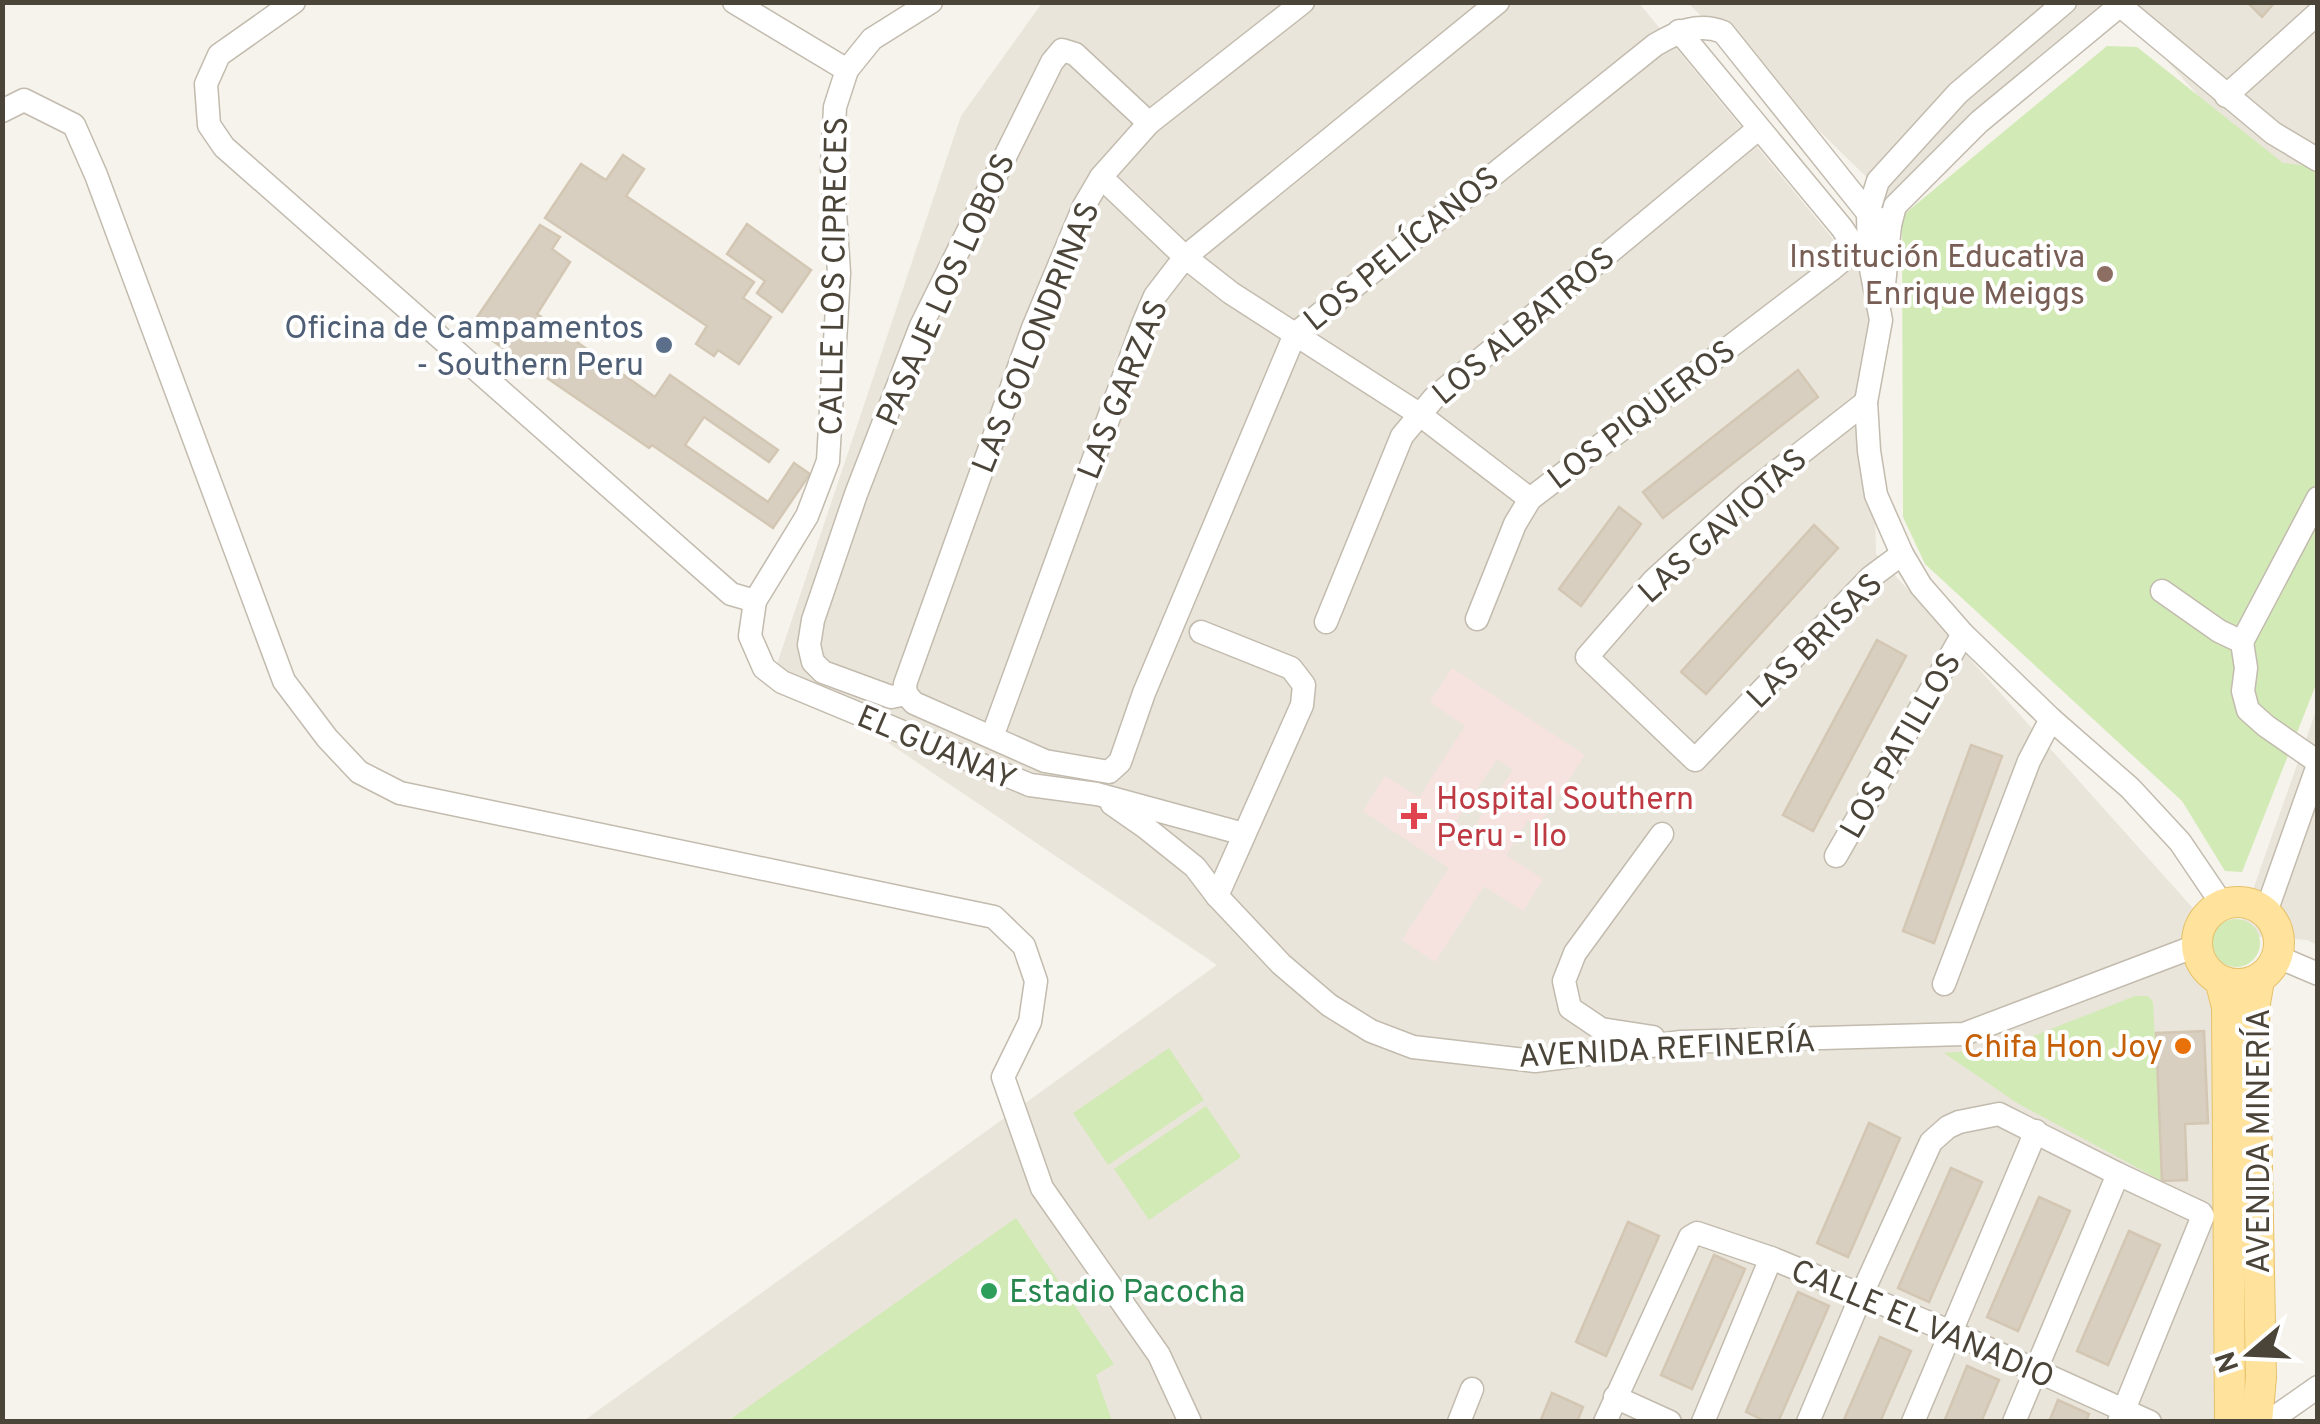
<svg xmlns="http://www.w3.org/2000/svg" width="2320" height="1424" viewBox="0 0 2320 1424" font-family="Overpass,sans-serif">
<style>
.residential{fill:#eae5da}
.medical{fill:#f6e3e0;fill-rule:evenodd}
.green{fill:#d2eab5}
.building{fill:#d8cfc1;stroke:#d3c7b4;stroke-width:2.5}
.lines{fill:none;stroke-linecap:round;stroke-linejoin:round}
.minor-casing{stroke:#c2bbae;stroke-width:25}
.major-casing{stroke:#e6c16a;stroke-width:32}
.minor{stroke:#fff;stroke-width:22}
.major{stroke:#ffe39c;stroke-width:30}
.education-dot{fill:#8d6e63;stroke:#fff;stroke-width:4}
.service-dot{fill:#5c6f8a;stroke:#fff;stroke-width:4}
.health-dot{fill:#e0444e;stroke:#fff;stroke-width:4}
.food-dot{fill:#e8710a;stroke:#fff;stroke-width:4}
.leisure-dot{fill:#2e9e5b;stroke:#fff;stroke-width:4}
.labels{text-anchor:middle;stroke-width:8;stroke-linejoin:round;paint-order:stroke}
.street-label{font-size:32px;fill:#4b4439;stroke:#fff}
.education-label{font-size:32px;fill:#785e54;stroke:#fff;text-anchor:end}
.service-label{font-size:32px;fill:#4e5e75;stroke:#fff;text-anchor:end}
.health-label{font-size:32px;fill:#be3a42;stroke:#fff;text-anchor:start}
.food-label{font-size:32px;fill:#c56008;stroke:#fff;text-anchor:end}
.leisure-label{font-size:32px;fill:#27864d;stroke:#fff;text-anchor:start}
</style>
<rect width="100%" height="100%" fill="#f6f3ec"/>
<g class="residential">
<polygon points="1042,3 1639,3 1870,284 1876,554 2199,915 2232,1071 2233,1421 582,1422 1217,965 776,667 961,116"/>
<polygon points="1688,3 2317,3 2317,191 2244,147 2116,4 1888,198"/>
<polygon points="2317,708 2317,945 2307,940 2237,935"/>
</g>
<path class="medical" d="M 1452,668 L 1585,755 L 1538,826 L 1528,820 L 1506,855 L 1543,879 L 1523,911 L 1484,886 L 1435,962 L 1402,940 L 1449,868 L 1363,811 L 1385,776 L 1419,797 L 1465,726 L 1430,702 ZM 1497,759 L 1513,770 L 1471,832 L 1456,821 Z"/>
<g class="green">
<polygon points="2107,46 2137,47 2283,163 2317,167 2317,682 2242,872 2225,871 2182,801 1925,564 1903,517 1902,216"/>
<circle cx="2236" cy="943" r="24"/>
<polygon points="2135,996 2148,996 2153,1002 2162,1181 2017,1103 1944,1053 1985,1050 2023,1040"/>
<polygon points="1169,1048 1204,1100 1108,1165 1073,1113"/>
<polygon points="1206,1106 1241,1157 1149,1220 1114,1169"/>
<polygon points="1016,1218 1114,1364 1096,1375 1112,1421 728,1421"/>
</g>
<g class="building">
<polygon points="2247,2 2275,2 2262,17"/>
<polygon points="623,155 644,169 626,196 754,282 743,298 771,317 739,364 718,350 714,356 696,344 707,326 545,218 581,164 606,180"/>
<polygon points="747,224 811,270 782,312 757,293 765,281 727,254"/>
<polygon points="540,225 560,237 552,249 570,262 537,314 655,397 670,375 778,450 769,462 704,417 685,445 768,502 794,463 810,474 773,528 652,445 649,448 471,326"/>
<polygon points="1798,370 1818,397 1663,518 1643,492"/>
<polygon points="1619,507 1641,524 1581,606 1559,589"/>
<polygon points="1814,525 1838,548 1706,694 1681,672"/>
<polygon points="1877,640 1906,656 1813,831 1783,815"/>
<polygon points="1971,745 2002,756 1934,943 1903,931"/>
<polygon points="2204,1031 2208,1123 2185,1124 2187,1180 2162,1181 2156,1033"/>
<polygon points="1869,1123 1900,1138 1848,1257 1817,1243"/>
<polygon points="1951,1168 1982,1182 1929,1302 1898,1288"/>
<polygon points="2039,1197 2070,1211 2018,1331 1987,1317"/>
<polygon points="1628,1222 1659,1236 1606,1356 1576,1342"/>
<polygon points="2129,1231 2160,1245 2108,1365 2077,1351"/>
<polygon points="1714,1255 1745,1269 1692,1389 1661,1375"/>
<polygon points="1798,1292 1829,1306 1778,1422 1767,1422 1746,1412"/>
<polygon points="1880,1337 1911,1351 1880,1422 1843,1422"/>
<polygon points="1967,1366 1999,1380 1981,1422 1944,1422"/>
<polygon points="1552,1393 1583,1407 1577,1422 1540,1422"/>
<polygon points="2058,1400 2089,1414 2086,1422 2049,1422"/>
</g>
<g class="lines">
<defs>
<g id="minor">
<polyline points="294,2 219,55 206,84 209,125 224,147 731,594 755,601"/>
<polyline points="734,2 847,70"/>
<polyline points="931,2 872,39 847,70 835,107 832,166 839,273 828,461 807,516 755,601 750,636 764,668 782,682 1030,785 1097,794 1244,834"/>
<polyline points="2065,2 1958,93 1878,181 1868,213 1869,259 1881,320 1866,402 1869,451 1876,495 1902,554 1921,586 1963,634 2051,719 2130,788 2180,842 2222,904"/>
<polyline points="2116,2 2273,133 2318,160"/>
<polyline points="1679,31 1842,228 1856,249 1868,258"/>
<polyline points="2226,96 2318,13"/>
<polyline points="2,111 24,100 74,125 96,175 284,681 327,738 359,772 400,793 994,917 1024,946 1036,981 1030,1022 1003,1077 1042,1188 1159,1355 1190,1422"/>
<polyline points="1101,177 1185,257 1231,293 1419,414 1530,499"/>
<polyline points="1883,295 1890,225 1895,206 1979,122 2124,2"/>
<polyline points="1866,402 1747,495 1654,580 1587,657 1695,760 1871,577 1902,554"/>
<polyline points="2162,591 2219,631 2242,642 2246,668 2243,691 2248,710 2266,726 2318,762"/>
<polyline points="1477,619 1515,524 1530,499 1832,269 1856,249"/>
<polyline points="1326,622 1402,436 1434,398 1758,129"/>
<polyline points="1201,632 1291,668 1304,685 1302,705 1217,896"/>
<polyline points="2242,642 2318,498"/>
<path d="M 906,694 L 914,703 L 1045,761 L 1109,772 L 1120,762 L 1144,693 L 1295,334 L 1655,45 C 1677,32 1698,22 1723,32 L 1868,213 L 1890,225"/>
<polyline points="906,694 891,697 823,672 813,662 809,645 813,620 856,494 921,326 1052,62 1062,50 1075,54 1149,123"/>
<polyline points="906,694 905,684 1033,328 1084,206 1101,177 1149,123 1303,2"/>
<polyline points="992,737 1143,324 1155,296 1185,257 1498,2"/>
<polyline points="1112,804 1145,827 1195,867 1217,896 1281,964 1329,1005 1371,1031 1413,1047 1535,1061 1681,1042 1964,1034 2196,946"/>
<polyline points="1836,856 1963,634"/>
<polyline points="2266,912 2318,765"/>
<polyline points="2278,957 2318,974"/>
<polyline points="1944,984 2029,761 2051,719"/>
<polyline points="1653,1037 1601,1029 1570,1008 1564,981 1575,953 1662,834"/>
<polyline points="1615,1397 1670,1422"/>
<polyline points="1459,1422 1472,1389"/>
<polyline points="1605,1422 1690,1237 1697,1233 1771,1258 1949,1331 2150,1422"/>
<polyline points="1703,1422 1771,1258"/>
<polyline points="1808,1422 1861,1296 1931,1142 1948,1127 1959,1122 1999,1114 2118,1174 2201,1213 2203,1216 2119,1422"/>
<polyline points="1913,1422 2036,1131"/>
<polyline points="2014,1422 2118,1174"/>
<polyline points="2268,1422 2318,1387"/>
</g>
<g id="major">
<circle cx="2238" cy="943" r="41"/>
<polyline points="2221,983 2227,1007 2230,1422"/>
<polyline points="2257,1422 2261,1377 2254,1009 2259,980"/>
</g>
</defs>
<use href="#minor" class="minor-casing"/>
<use href="#major" class="major-casing"/>
<use href="#minor" class="minor"/>
<use href="#major" class="major"/>
</g>
<circle class="education-dot" cx="2105" cy="274" r="10"/>
<circle class="service-dot" cx="664" cy="345" r="10"/>
<path class="health-dot" d="M1409 801h10v10h10v10h-10v10h-10v-10h-10v-10h10z"/>
<circle class="food-dot" cx="2183" cy="1046" r="10"/>
<circle class="leisure-dot" cx="989" cy="1291" r="10"/>
<g class="labels">
<g class="street-label">
<text transform="translate(1401 248) rotate(-39)" y="11">LOS PELÍCANOS</text>
<text transform="translate(833 276) rotate(-89)" y="11">CALLE LOS CIPRECES</text>
<text transform="translate(945 289) rotate(-66)" y="11">PASAJE LOS LOBOS</text>
<text transform="translate(1523 325) rotate(-40)" y="11">LOS ALBATROS</text>
<text transform="translate(1035 337) rotate(-68)" y="11">LAS GOLONDRINAS</text>
<text transform="translate(1122 389) rotate(-68)" y="11">LAS GARZAS</text>
<text transform="translate(1641 414) rotate(-37)" y="11">LOS PIQUEROS</text>
<text transform="translate(1722 525) rotate(-42)" y="11">LAS GAVIOTAS</text>
<text transform="translate(1814 640) rotate(-45)" y="11">LAS BRISAS</text>
<text transform="translate(1900 745) rotate(-60)" y="11">LOS PATILLOS</text>
<text transform="translate(937 747) rotate(23)" y="11">EL GUANAY</text>
<text transform="translate(1667 1048) rotate(-3)" y="11">AVENIDA REFINERÍA</text>
<text transform="translate(2258 1141) rotate(-90)" y="11">AVENIDA MINERÍA</text>
<text transform="translate(1923 1323) rotate(23)" y="11">CALLE EL VANADIO</text>
</g>
<g class="education-label">
<text x="2085" y="267">Institución Educativa<tspan x="2085" dy="37">Enrique Meiggs</tspan></text>
</g>
<g class="service-label">
<text x="644" y="338">Oficina de Campamentos<tspan x="644" dy="37">- Southern Peru</tspan></text>
</g>
<g class="health-label">
<text x="1436" y="809">Hospital Southern<tspan x="1436" dy="37">Peru - Ilo</tspan></text>
</g>
<g class="food-label">
<text x="2163" y="1057">Chifa Hon Joy</text>
</g>
<g class="leisure-label">
<text x="1009" y="1302">Estadio Pacocha</text>
</g>
</g>
<rect width="2320" height="1424" fill="none" stroke="#4b4439" stroke-width="10"/>
<g transform="translate(2250 1354) rotate(251)" stroke="#ffffff" stroke-width="8" paint-order="stroke">
<path d="M0-8L18 38L0 25L-18 38Z" fill="#4b4439"/>
<text y="-15" font-size="28" font-weight="bold" text-anchor="middle" fill="#4b4439">N</text>
</g>
</svg>
